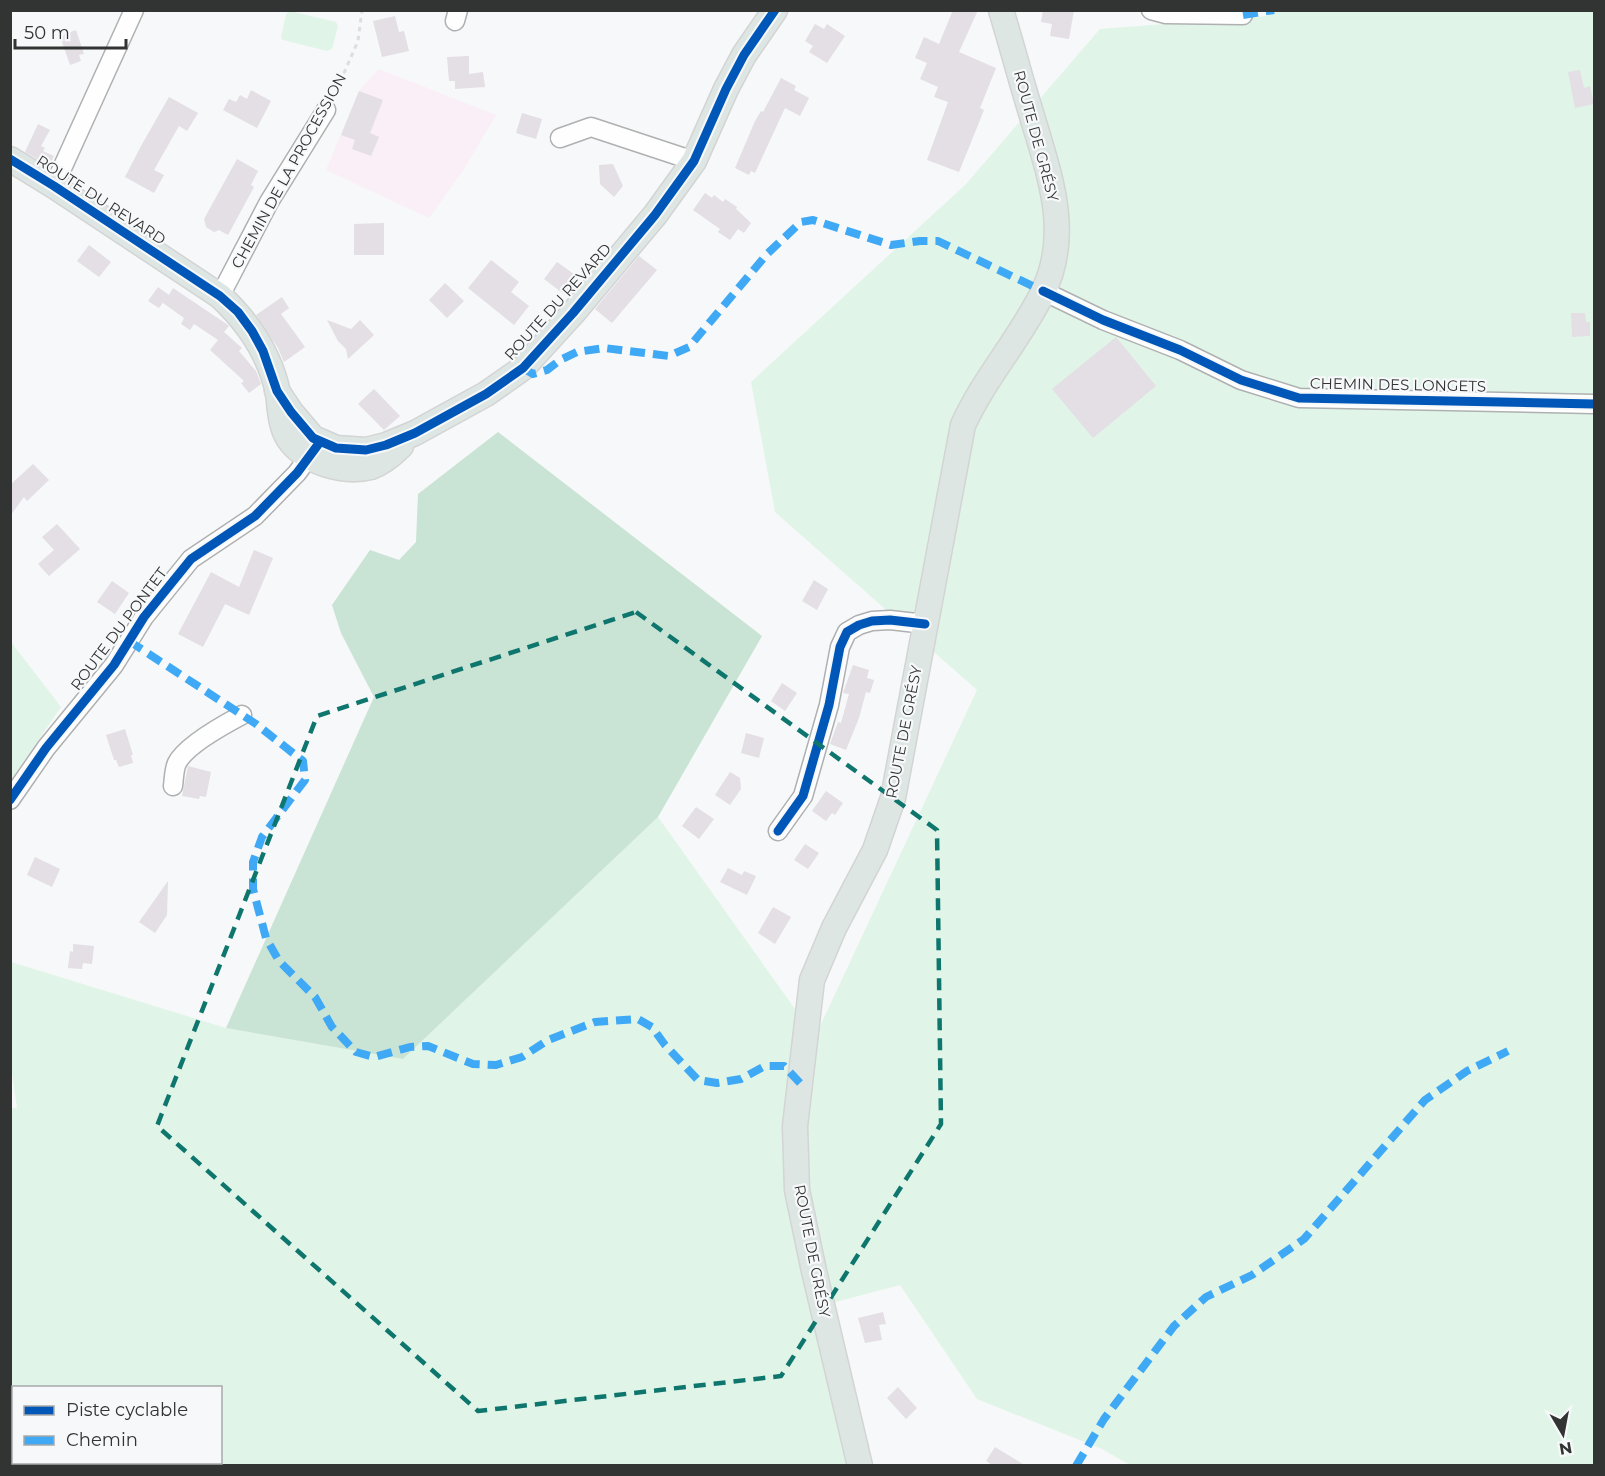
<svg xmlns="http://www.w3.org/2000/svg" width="1605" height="1476" viewBox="0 0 1605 1476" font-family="Montserrat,sans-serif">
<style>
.education{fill:#faeff7}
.green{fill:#e0f5e8;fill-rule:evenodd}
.forest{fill:#c9e3d4}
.building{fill:#e4dee5}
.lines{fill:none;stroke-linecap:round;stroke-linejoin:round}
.minor-casing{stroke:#afb0b1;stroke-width:21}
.major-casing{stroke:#d3d4d4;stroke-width:27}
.path{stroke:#dededf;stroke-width:3;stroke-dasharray:4.5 4.5;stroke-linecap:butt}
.minor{stroke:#fefefe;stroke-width:18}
.major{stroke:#dee6e4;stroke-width:24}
.quiet{stroke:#3fa9f5;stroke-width:8;stroke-dasharray:15 8;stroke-linecap:butt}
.cycleway-casing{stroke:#f6f8fa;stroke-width:13}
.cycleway{stroke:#0057b8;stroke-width:9}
.marked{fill:none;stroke:#0f766e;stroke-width:4.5;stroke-dasharray:12 8;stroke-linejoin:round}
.labels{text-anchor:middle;stroke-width:4.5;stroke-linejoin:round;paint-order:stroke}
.street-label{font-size:15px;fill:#323333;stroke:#f6f8fa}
</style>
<rect width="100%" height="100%" fill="#f7f8f9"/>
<polygon class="education" points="379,69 496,115 464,169 429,218 326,170 359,91"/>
<g class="green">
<path d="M 1267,10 L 1594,11 L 1594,1465 L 1130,1465 L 1102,1449 L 977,1399 L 900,1285 L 813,1308 L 849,1465 L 11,1465 L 10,1108 L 17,1108 L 10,1060 L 11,962 L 226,1028 L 403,1059 L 658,817 L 815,1037 L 977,690 L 775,512 L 751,382 L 966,184 L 1100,29 L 1268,16 ZM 14,1388 L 220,1388 L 220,1462 L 14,1462 Z"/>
<polygon points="290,11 336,22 338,26 332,49 327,51 283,40 281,37 286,14"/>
<polygon points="11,642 61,707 11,780"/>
</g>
<polygon class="forest" points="498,432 762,636 658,817 403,1059 226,1028 374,697 341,633 332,605 370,550 399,560 416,542 418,494"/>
<g class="building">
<polygon points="953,10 978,10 959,52 996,68 980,108 984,110 959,172 927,160 948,102 934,97 938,87 920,79 927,63 915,58 924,37 939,44"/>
<polygon points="1043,10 1074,10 1069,39 1050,36 1052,24 1041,22"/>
<polygon points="395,16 399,32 404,31 409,51 382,57 373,21"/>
<polygon points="815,24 824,29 827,24 845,36 827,63 809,52 813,46 805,41"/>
<polygon points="76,30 84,54 79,55 81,61 70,65 60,36"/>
<polygon points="469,56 469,74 483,72 485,87 455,89 455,81 449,81 447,57"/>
<polygon points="1580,70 1584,88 1590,86 1594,104 1575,108 1568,72"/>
<polygon points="781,78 796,86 794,90 809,98 800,116 785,108 755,173 751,171 749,175 735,168 755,121 761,111 763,112"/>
<polygon points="251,90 271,101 257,128 223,110 229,99 236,102 240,95 247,99"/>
<polygon points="359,91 383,100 370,133 379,137 371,156 352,149 355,140 341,135"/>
<polygon points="169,97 198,113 187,131 179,126 154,170 164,175 154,193 125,177 141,146"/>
<polygon points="522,113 542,119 536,139 516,133"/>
<polygon points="38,124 50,130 41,146 45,148 43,151 54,156 49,166 25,152"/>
<polygon points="237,159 258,171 251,185 254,187 228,235 219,230 214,232 206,227 204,219"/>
<polygon points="613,164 623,186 614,197 600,184 599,165"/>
<polygon points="705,193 712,198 714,195 723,202 725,199 737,207 736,209 751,223 744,233 738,229 730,240 718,232 720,229 693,210"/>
<polygon points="384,223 384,255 354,255 354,224"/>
<polygon points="89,245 111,262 99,277 77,261"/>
<polygon points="639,256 657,270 612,323 595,309"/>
<polygon points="491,260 519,282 511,292 529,306 514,325 468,288"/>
<polygon points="557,262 578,277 565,295 544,279"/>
<polygon points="445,283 464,301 447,318 429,300"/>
<polygon points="158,287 169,295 173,288 228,325 229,326 224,332 242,348 239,351 256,371 261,384 249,393 241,383 244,381 210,350 218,340 194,324 190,330 181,324 184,318 163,303 165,300 159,308 148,301"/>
<polygon points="282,297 289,308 281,314 305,347 284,362 278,348 256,315"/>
<polygon points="1571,313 1585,313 1586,322 1590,322 1590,336 1572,337"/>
<polygon points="327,320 351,329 360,320 374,335 348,359 346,349 338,341"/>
<polygon points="1116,337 1156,386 1093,438 1052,389"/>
<polygon points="374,389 400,416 384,430 358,404"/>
<polygon points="33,464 49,480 27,501 24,497 10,516 10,485"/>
<polygon points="57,524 80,549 49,576 38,564 54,550 42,537"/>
<polygon points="254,550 273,558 249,615 225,604 203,647 178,634 211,572 239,587"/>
<polygon points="814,580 828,589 817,610 802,601"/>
<polygon points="112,581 129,593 115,614 97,602"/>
<polygon points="853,665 869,670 867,678 874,680 870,693 866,692 859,718 846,750 830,744 838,722 841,723 849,694 843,693"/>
<polygon points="782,683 797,693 785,711 771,701"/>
<polygon points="125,729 133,755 131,755 133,763 119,767 116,760 114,760 106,735"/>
<polygon points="746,733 764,738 759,758 741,753"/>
<polygon points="188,766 211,772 206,797 200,796 199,799 182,796"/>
<polygon points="730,772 740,778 741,789 730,805 715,795"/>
<polygon points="826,791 843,803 835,815 832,813 826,821 812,811"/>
<polygon points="696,807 714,819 699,839 682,826"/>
<polygon points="805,844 819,853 808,869 794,860"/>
<polygon points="35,857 60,869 52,887 27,875"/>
<polygon points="728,868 742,875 744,871 756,876 747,895 720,882"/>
<polygon points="168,881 167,915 155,933 139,922"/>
<polygon points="773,907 791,917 775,944 758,933"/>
<polygon points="73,944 94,946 92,964 83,963 82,969 68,968 70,951 73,952"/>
<polygon points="883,1312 886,1324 879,1325 882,1340 865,1343 858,1318"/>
<polygon points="898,1387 917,1408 906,1419 887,1398"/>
<polygon points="995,1447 1026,1466 994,1466 986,1461"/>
</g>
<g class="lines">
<defs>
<g id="minor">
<polyline points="1151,10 1166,14 1243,15"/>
<polyline points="455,21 458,10"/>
<polyline points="560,138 591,127 694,161"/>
<polyline points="54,186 134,10"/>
<polyline points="1043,291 1103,320 1180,350 1241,380 1299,398 1594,404"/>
<polyline points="220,296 269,202 326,110"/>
<path d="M 173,786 C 174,779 174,769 177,763 C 186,745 225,724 242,715"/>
<polyline points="10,800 46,748 114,665 144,617 191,559 255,516 297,473 317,446"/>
<polyline points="778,831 803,796 829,705 840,647 847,632 859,625 872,621 890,620 925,624"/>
</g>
<g id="major">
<path d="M 10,159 L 54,186 L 220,296 C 248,322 270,355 278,393 C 280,408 280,425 288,438 C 304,462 343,474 371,467 C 382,463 393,454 401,446"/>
<polyline points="277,391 291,412 313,438 336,448 366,450 386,445 415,433 486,394 523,368 573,313 655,215 694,161 726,89 744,55 775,10"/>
<path d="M 860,1466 L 814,1271 L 797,1190 L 795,1126 L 812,980 L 834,928 L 875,850 L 893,798 L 963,425 C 985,377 1020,339 1043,292 C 1072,233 1049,174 1032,116 C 1021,81 1012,46 1001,10"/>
</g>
</defs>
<use href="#minor" class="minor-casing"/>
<use href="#major" class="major-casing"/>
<polyline class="path" points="333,98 358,41 362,10"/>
<use href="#minor" class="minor"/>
<use href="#major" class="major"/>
<g class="quiet">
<polyline points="1243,15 1274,10"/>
<polyline points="523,368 533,374 547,370 560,360 577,352 604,348 669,356 689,347 767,254 801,222 813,220 891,245 920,241 938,241 1043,291"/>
<polyline points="129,641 256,724 303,761 305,780 262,837 253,862 253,889 266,938 279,961 315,997 332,1027 356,1052 374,1057 410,1047 428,1046 473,1064 496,1065 522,1057 548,1040 595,1022 638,1019 652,1027 665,1045 698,1080 717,1083 741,1079 765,1066 784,1066 800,1083"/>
<polyline points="1076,1466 1104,1419 1174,1326 1206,1297 1252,1275 1304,1239 1425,1100 1467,1071 1508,1051"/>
</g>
<defs>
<g id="cycleway">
<polyline points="10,159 54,186 220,296 238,312 252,331 263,351 277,391 291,412 313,438 336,448 366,450 386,445 415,433 486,394 523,368 573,313 655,215 694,161 726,89 744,55 775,10"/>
<polyline points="1043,291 1103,320 1180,350 1241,380 1299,398 1594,404"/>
<polyline points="10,800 46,748 114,665 144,617 191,559 255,516 297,473 320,442"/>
<polyline points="778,831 803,796 829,705 840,647 847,632 859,625 872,621 890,620 925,624"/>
</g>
</defs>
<use href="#cycleway" class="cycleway-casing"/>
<use href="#cycleway" class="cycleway"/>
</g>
<path class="marked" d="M 636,612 L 937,830 L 941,1124 L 781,1376 L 478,1411 L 157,1126 L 317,716 Z"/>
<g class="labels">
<g class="street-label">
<text transform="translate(1036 136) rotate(75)" y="5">ROUTE DE GRÉSY</text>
<text transform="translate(289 171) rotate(-61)" y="5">CHEMIN DE LA PROCESSION</text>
<text transform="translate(101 200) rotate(33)" y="5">ROUTE DU REVARD</text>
<text transform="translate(558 302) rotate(-48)" y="5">ROUTE DU REVARD</text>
<text transform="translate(1398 385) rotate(1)" y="5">CHEMIN DES LONGETS</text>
<text transform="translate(119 629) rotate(-53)" y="5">ROUTE DU PONTET</text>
<text transform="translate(904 732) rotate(-79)" y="5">ROUTE DE GRÉSY</text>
<text transform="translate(812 1251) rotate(79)" y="5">ROUTE DE GRÉSY</text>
</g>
</g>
<rect width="1605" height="1476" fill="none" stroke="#323333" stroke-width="24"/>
<rect x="12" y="1386" width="210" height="78" fill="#f6f8fa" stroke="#a8a9aa" stroke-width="1.5"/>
<rect x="24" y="1406" width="30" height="9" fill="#0057b8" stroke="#a8a9aa" stroke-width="1.5"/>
<text x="66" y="1416" font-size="18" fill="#323333">Piste cyclable</text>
<rect x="24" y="1436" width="30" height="9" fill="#3fa9f5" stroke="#a8a9aa" stroke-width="1.5"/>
<text x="66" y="1446" font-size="18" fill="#323333">Chemin</text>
<g transform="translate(1563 1434) rotate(170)" stroke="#f6f8fa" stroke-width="4.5" paint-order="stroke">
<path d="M0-4.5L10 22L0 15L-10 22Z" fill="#323333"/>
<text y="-9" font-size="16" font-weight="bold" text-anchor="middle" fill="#323333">N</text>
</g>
<path d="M15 39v9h111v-9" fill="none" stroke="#323333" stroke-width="3"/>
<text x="24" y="39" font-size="18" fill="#323333" stroke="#f6f8fa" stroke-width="4.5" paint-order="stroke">50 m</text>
</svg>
